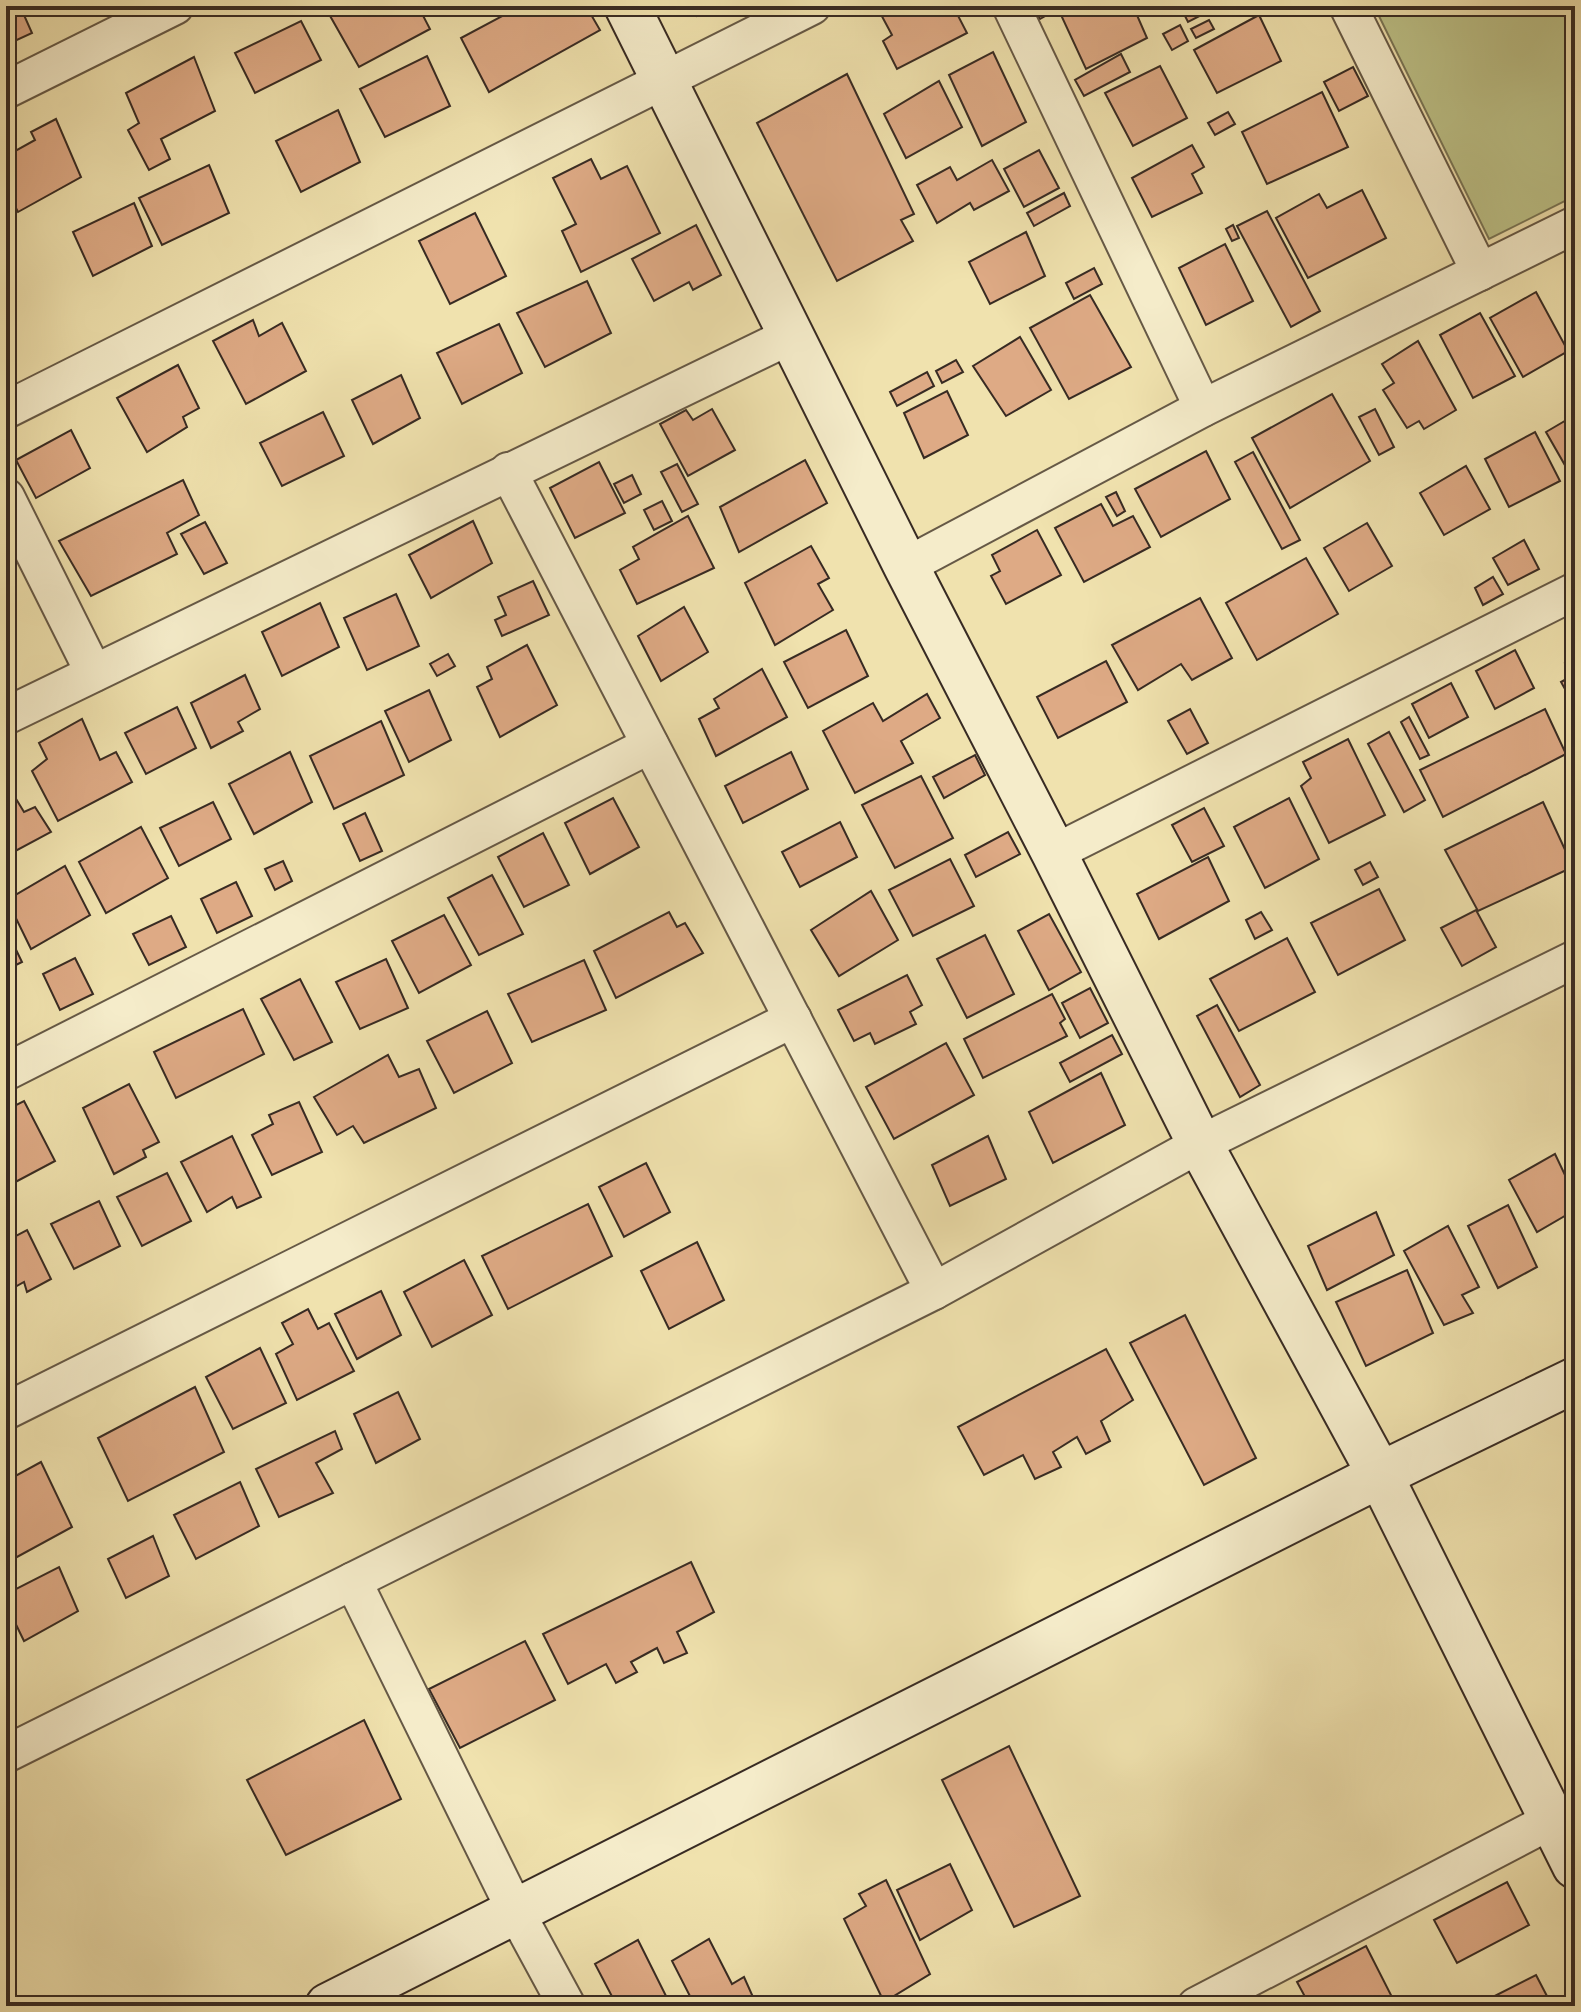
<svg xmlns="http://www.w3.org/2000/svg" width="1581" height="2012" viewBox="0 0 1581 2012" font-family="Alegreya,serif">
<style>
.green{fill:#bdc288;stroke:#7a7656;stroke-width:2}
.building{fill:#deaa85;stroke:#382b23;stroke-width:2}
.lines{fill:none;stroke-linecap:round;stroke-linejoin:round}
.street-casing{stroke:#665946;stroke-width:40}
.secondary-casing{stroke:#382b23;stroke-width:48}
.street{stroke:#f5ecca;stroke-width:36}
.secondary{stroke:#f5ecca;stroke-width:44}
</style>
<rect width="100%" height="100%" fill="#f0e2ae"/>
<filter id="stains"><feTurbulence type="fractalNoise" baseFrequency=".0025" numOctaves="4"/><feColorMatrix values="0 0 0 0 .2 0 0 0 0 .09 0 0 0 0 .02 0 0 0 .5 -.17"/></filter>
<radialGradient id="worn" r=".72"><stop offset=".6" stop-color="#630" stop-opacity="0"/><stop offset="1" stop-color="#630" stop-opacity=".3"/></radialGradient>
<polygon class="green" points="1374,6 1575,6 1575,196 1489,239"/>
<g class="building">
<polygon points="6,6 20,6 32,33 6,45"/>
<polygon points="343,6 418,6 430,29 359,67 329,14"/>
<polygon points="521,6 586,6 600,30 489,92 461,38"/>
<polygon points="692,6 718,6 697,16"/>
<polygon points="884,6 953,6 967,33 897,69 883,41 892,35 878,9"/>
<polygon points="1032,6 1063,6 1040,19"/>
<polygon points="1078,6 1133,6 1147,38 1086,69 1061,15"/>
<polygon points="1180,6 1219,6 1188,22"/>
<polygon points="1259,15 1281,61 1217,93 1194,50"/>
<polygon points="1209,20 1214,29 1196,38 1191,29"/>
<polygon points="301,21 321,60 255,93 235,53"/>
<polygon points="1180,25 1188,41 1172,50 1163,34"/>
<polygon points="993,52 1026,122 982,146 949,75"/>
<polygon points="1121,54 1130,72 1084,96 1075,80"/>
<polygon points="427,56 450,106 385,137 360,89"/>
<polygon points="194,57 215,111 161,139 170,159 149,170 128,130 139,123 126,93"/>
<polygon points="1160,66 1187,118 1133,146 1105,93"/>
<polygon points="1353,67 1368,96 1339,111 1324,82"/>
<polygon points="847,74 914,214 901,220 913,241 837,281 757,123"/>
<polygon points="939,81 962,127 906,158 884,114"/>
<polygon points="1322,92 1348,147 1267,184 1242,132"/>
<polygon points="338,110 360,162 301,192 276,141"/>
<polygon points="1228,112 1235,124 1215,135 1208,123"/>
<polygon points="56,119 81,177 18,212 6,189 6,156 35,140 31,132"/>
<polygon points="1192,145 1204,167 1192,174 1202,193 1152,217 1132,178"/>
<polygon points="1039,150 1059,188 1024,207 1004,169"/>
<polygon points="591,159 601,179 627,166 660,233 581,272 562,231 576,224 553,178"/>
<polygon points="992,160 1009,191 974,210 970,203 937,223 917,185 950,167 957,180"/>
<polygon points="209,165 229,213 162,245 139,198"/>
<polygon points="1362,190 1386,238 1308,278 1276,218 1319,194 1327,208"/>
<polygon points="1064,193 1070,206 1034,226 1027,213"/>
<polygon points="134,203 152,246 93,276 73,232"/>
<polygon points="1267,211 1320,311 1291,327 1237,226"/>
<polygon points="475,213 506,276 450,304 419,241"/>
<polygon points="696,225 721,275 693,290 689,282 654,301 632,259"/>
<polygon points="1233,225 1239,238 1232,241 1226,229"/>
<polygon points="1026,232 1045,276 990,304 969,262"/>
<polygon points="1225,244 1253,301 1206,325 1179,268"/>
<polygon points="1094,268 1102,284 1074,299 1066,283"/>
<polygon points="587,281 611,333 545,367 517,313"/>
<polygon points="6,292 15,311 6,315"/>
<polygon points="1536,292 1568,351 1523,377 1490,318"/>
<polygon points="1090,295 1131,367 1069,399 1030,328"/>
<polygon points="1480,313 1515,376 1473,398 1440,335"/>
<polygon points="253,320 259,336 282,323 306,371 246,404 213,341"/>
<polygon points="499,324 522,373 462,404 437,353"/>
<polygon points="1020,337 1051,390 1006,416 973,366"/>
<polygon points="1418,341 1456,410 1424,429 1419,421 1407,428 1383,390 1394,383 1382,364"/>
<polygon points="956,360 963,372 942,383 936,371"/>
<polygon points="178,365 199,408 183,417 187,427 147,452 117,398"/>
<polygon points="927,372 934,386 897,406 890,392"/>
<polygon points="401,375 420,418 373,444 352,400"/>
<polygon points="947,391 968,435 924,458 904,413"/>
<polygon points="1332,394 1370,461 1290,508 1252,438"/>
<polygon points="712,409 735,450 688,476 660,424 686,410 693,420"/>
<polygon points="1375,409 1394,447 1379,455 1359,417"/>
<polygon points="323,412 344,456 282,486 260,443"/>
<polygon points="1575,415 1575,471 1570,474 1546,432"/>
<polygon points="71,430 90,468 36,498 16,460"/>
<polygon points="1535,432 1560,481 1509,507 1485,459"/>
<polygon points="1206,451 1230,499 1161,537 1135,489"/>
<polygon points="1253,452 1300,540 1282,549 1235,462"/>
<polygon points="805,460 827,503 739,552 720,507"/>
<polygon points="599,462 625,513 575,538 550,488"/>
<polygon points="677,464 698,504 682,512 661,472"/>
<polygon points="1466,466 1490,509 1444,535 1420,493"/>
<polygon points="632,475 641,494 624,503 614,484"/>
<polygon points="183,480 199,515 167,533 177,554 91,596 59,541"/>
<polygon points="1116,492 1125,511 1117,516 1106,497"/>
<polygon points="662,501 672,521 654,530 644,510"/>
<polygon points="1101,504 1113,526 1133,516 1150,547 1084,582 1055,528"/>
<polygon points="688,516 714,568 637,604 620,570 639,559 633,547"/>
<polygon points="473,521 492,563 431,598 409,555"/>
<polygon points="205,522 227,563 204,574 181,534"/>
<polygon points="1367,523 1392,566 1349,591 1324,548"/>
<polygon points="1037,530 1061,575 1006,604 991,576 1000,571 992,555"/>
<polygon points="1524,540 1539,569 1508,585 1493,558"/>
<polygon points="811,546 829,578 818,584 833,610 775,645 745,583"/>
<polygon points="1306,558 1338,614 1257,660 1226,603"/>
<polygon points="1493,577 1503,594 1483,605 1475,588"/>
<polygon points="533,581 549,615 502,636 495,620 506,615 498,597"/>
<polygon points="396,594 419,646 367,670 344,618"/>
<polygon points="1200,598 1232,658 1192,680 1181,664 1138,690 1112,645"/>
<polygon points="320,603 339,647 282,676 262,632"/>
<polygon points="684,607 708,652 661,681 638,636"/>
<polygon points="846,630 868,676 808,708 784,662"/>
<polygon points="527,645 557,705 500,737 477,687 492,679 487,667"/>
<polygon points="1515,650 1534,688 1495,709 1476,671"/>
<polygon points="448,654 455,666 437,676 430,664"/>
<polygon points="1575,657 1575,707 1561,682 1572,676 1565,663"/>
<polygon points="1106,661 1127,702 1058,738 1037,697"/>
<polygon points="762,669 787,717 716,756 699,719 719,708 714,699"/>
<polygon points="245,675 260,709 238,722 243,731 211,748 191,703"/>
<polygon points="1451,683 1468,717 1429,738 1412,704"/>
<polygon points="429,690 451,740 409,762 385,711"/>
<polygon points="927,694 940,718 901,741 913,763 855,793 823,731 873,703 883,721"/>
<polygon points="177,707 196,748 146,774 125,733"/>
<polygon points="1190,709 1208,743 1187,754 1168,721"/>
<polygon points="1545,709 1566,754 1443,817 1420,770"/>
<polygon points="1409,717 1429,755 1420,759 1401,722"/>
<polygon points="82,719 100,760 116,752 132,782 58,821 32,771 47,759 39,743"/>
<polygon points="381,721 404,775 334,809 310,756"/>
<polygon points="1389,732 1425,800 1404,812 1368,744"/>
<polygon points="1348,739 1385,815 1329,843 1301,786 1311,778 1303,762"/>
<polygon points="290,752 312,802 254,834 229,784"/>
<polygon points="791,752 808,789 743,823 725,786"/>
<polygon points="975,755 985,775 944,798 933,777"/>
<polygon points="921,776 953,838 895,868 862,805"/>
<polygon points="7,784 24,812 35,807 51,832 6,856"/>
<polygon points="613,798 639,847 590,874 565,823"/>
<polygon points="1289,798 1319,859 1265,888 1234,827"/>
<polygon points="213,802 231,839 179,866 160,828"/>
<polygon points="1543,802 1573,867 1478,911 1445,850"/>
<polygon points="1204,808 1224,846 1192,862 1172,825"/>
<polygon points="365,813 382,851 360,861 343,824"/>
<polygon points="840,822 857,857 800,887 782,852"/>
<polygon points="141,827 168,878 106,913 79,862"/>
<polygon points="1008,832 1020,854 976,877 965,855"/>
<polygon points="543,833 569,885 524,907 498,857"/>
<polygon points="1208,857 1229,901 1159,939 1137,894"/>
<polygon points="950,859 974,906 913,936 889,890"/>
<polygon points="283,861 292,881 275,890 265,869"/>
<polygon points="1370,862 1378,877 1363,885 1355,870"/>
<polygon points="65,866 90,915 31,949 7,900"/>
<polygon points="492,875 523,934 479,955 448,898"/>
<polygon points="236,882 252,916 217,933 201,899"/>
<polygon points="1379,889 1405,940 1338,975 1311,923"/>
<polygon points="871,891 898,940 839,976 811,930"/>
<polygon points="1476,910 1496,947 1462,966 1441,928"/>
<polygon points="669,912 677,927 685,923 703,953 616,998 594,951"/>
<polygon points="1261,912 1272,930 1255,939 1246,920"/>
<polygon points="1049,914 1081,972 1049,990 1018,931"/>
<polygon points="444,915 471,965 419,993 392,941"/>
<polygon points="171,916 186,947 149,965 133,934"/>
<polygon points="6,929 22,962 6,970"/>
<polygon points="985,935 1014,994 967,1018 937,959"/>
<polygon points="1287,938 1315,992 1239,1031 1210,979"/>
<polygon points="75,958 93,994 60,1010 43,974"/>
<polygon points="386,959 408,1008 360,1029 336,982"/>
<polygon points="584,960 606,1010 532,1042 508,994"/>
<polygon points="907,975 922,1005 910,1012 916,1024 875,1044 870,1033 854,1041 838,1010"/>
<polygon points="300,979 332,1042 294,1060 261,999"/>
<polygon points="1090,988 1108,1023 1080,1038 1062,1003"/>
<polygon points="1052,994 1065,1019 1060,1023 1067,1036 983,1078 964,1039"/>
<polygon points="1217,1005 1260,1085 1240,1097 1197,1016"/>
<polygon points="243,1009 264,1054 176,1098 154,1052"/>
<polygon points="487,1011 512,1063 454,1093 427,1041"/>
<polygon points="1112,1035 1122,1054 1070,1082 1060,1063"/>
<polygon points="946,1043 974,1095 894,1139 866,1087"/>
<polygon points="388,1055 399,1077 419,1069 436,1108 364,1143 353,1126 337,1135 314,1097"/>
<polygon points="1101,1073 1125,1125 1053,1163 1029,1112"/>
<polygon points="129,1084 159,1142 143,1150 146,1157 114,1174 83,1108"/>
<polygon points="24,1101 55,1161 6,1187 6,1110"/>
<polygon points="299,1102 322,1152 272,1175 252,1135 273,1124 269,1115"/>
<polygon points="232,1136 261,1197 237,1208 232,1197 207,1212 181,1162"/>
<polygon points="988,1136 1006,1179 950,1206 932,1165"/>
<polygon points="1555,1154 1575,1196 1575,1210 1537,1232 1509,1180"/>
<polygon points="646,1163 670,1212 624,1237 599,1187"/>
<polygon points="167,1173 191,1221 142,1246 117,1197"/>
<polygon points="99,1201 120,1246 74,1269 51,1224"/>
<polygon points="588,1204 612,1256 508,1309 482,1256"/>
<polygon points="1508,1205 1537,1267 1498,1288 1468,1226"/>
<polygon points="1376,1212 1394,1255 1327,1290 1308,1246"/>
<polygon points="1448,1226 1479,1287 1462,1295 1473,1313 1444,1325 1404,1251"/>
<polygon points="27,1230 51,1279 27,1292 24,1282 6,1292 6,1241"/>
<polygon points="697,1242 724,1300 669,1329 641,1271"/>
<polygon points="464,1260 492,1315 432,1347 404,1292"/>
<polygon points="1407,1270 1433,1333 1366,1366 1336,1302"/>
<polygon points="381,1291 401,1335 357,1359 335,1314"/>
<polygon points="308,1309 318,1329 329,1323 354,1371 297,1400 276,1354 293,1344 282,1323"/>
<polygon points="1185,1315 1256,1458 1204,1485 1130,1343"/>
<polygon points="260,1348 286,1403 233,1429 206,1377"/>
<polygon points="1106,1349 1133,1400 1101,1421 1110,1441 1086,1454 1077,1437 1053,1452 1061,1467 1035,1479 1023,1455 984,1475 958,1427"/>
<polygon points="195,1387 224,1452 128,1501 98,1438"/>
<polygon points="398,1392 420,1439 376,1463 354,1414"/>
<polygon points="335,1431 342,1449 316,1463 333,1493 279,1517 256,1469"/>
<polygon points="41,1462 72,1527 6,1563 6,1481"/>
<polygon points="240,1482 259,1526 196,1559 174,1515"/>
<polygon points="153,1536 169,1576 126,1598 108,1559"/>
<polygon points="691,1562 714,1612 677,1632 687,1653 664,1663 657,1648 631,1662 637,1672 616,1683 606,1664 568,1684 543,1634"/>
<polygon points="59,1567 78,1611 24,1641 6,1604 6,1594"/>
<polygon points="525,1641 555,1700 460,1748 429,1689"/>
<polygon points="364,1720 401,1799 286,1855 247,1780"/>
<polygon points="1009,1746 1080,1896 1014,1927 942,1780"/>
<polygon points="950,1864 972,1910 920,1940 897,1890"/>
<polygon points="886,1880 930,1974 884,2002 844,1919 866,1906 859,1894"/>
<polygon points="1507,1882 1529,1925 1457,1963 1434,1920"/>
<polygon points="709,1939 732,1984 744,1977 757,2006 695,2006 672,1961"/>
<polygon points="638,1940 671,2006 617,2006 595,1964"/>
<polygon points="1366,1946 1394,2001 1385,2006 1310,2006 1297,1982"/>
<polygon points="1536,1975 1549,2000 1539,2006 1475,2006"/>
</g>
<g class="lines">
<defs>
<g id="street">
<polyline points="1011,6 1203,408"/>
<polyline points="1348,6 1480,272"/>
<polyline points="6,90 175,6"/>
<polyline points="6,410 812,6"/>
<polyline points="508,471 934,1291"/>
<polyline points="6,497 94,673"/>
<polyline points="906,566 1203,408 1575,225"/>
<polyline points="6,716 792,335"/>
<polyline points="1054,853 1575,591"/>
<polyline points="6,1072 650,745"/>
<polyline points="6,1411 793,1019"/>
<polyline points="353,1581 516,1912 567,2006"/>
<polyline points="6,1754 934,1291 1200,1144 1575,959"/>
<polyline points="1196,2006 1552,1820"/>
</g>
<g id="secondary">
<polyline points="627,6 906,566 1054,853 1200,1144 1380,1475 1575,1866"/>
<polyline points="328,2006 1398,1466 1575,1380"/>
</g>
</defs>
<use href="#street" class="street-casing"/>
<use href="#secondary" class="secondary-casing"/>
<use href="#street" class="street"/>
<use href="#secondary" class="secondary"/>
</g>
<rect width="1581" height="2012" fill="none" stroke="#f0e2ae" stroke-width="32"/>
<rect x="8" y="8" width="1565" height="1996" fill="none" stroke="#382b23" stroke-width="4"/>
<rect x="16" y="16" width="1549" height="1980" fill="none" stroke="#382b23" stroke-width="2"/>
<rect width="100%" height="100%" filter="url(#stains)"/>
<rect width="100%" height="100%" fill="url(#worn)"/>
</svg>
